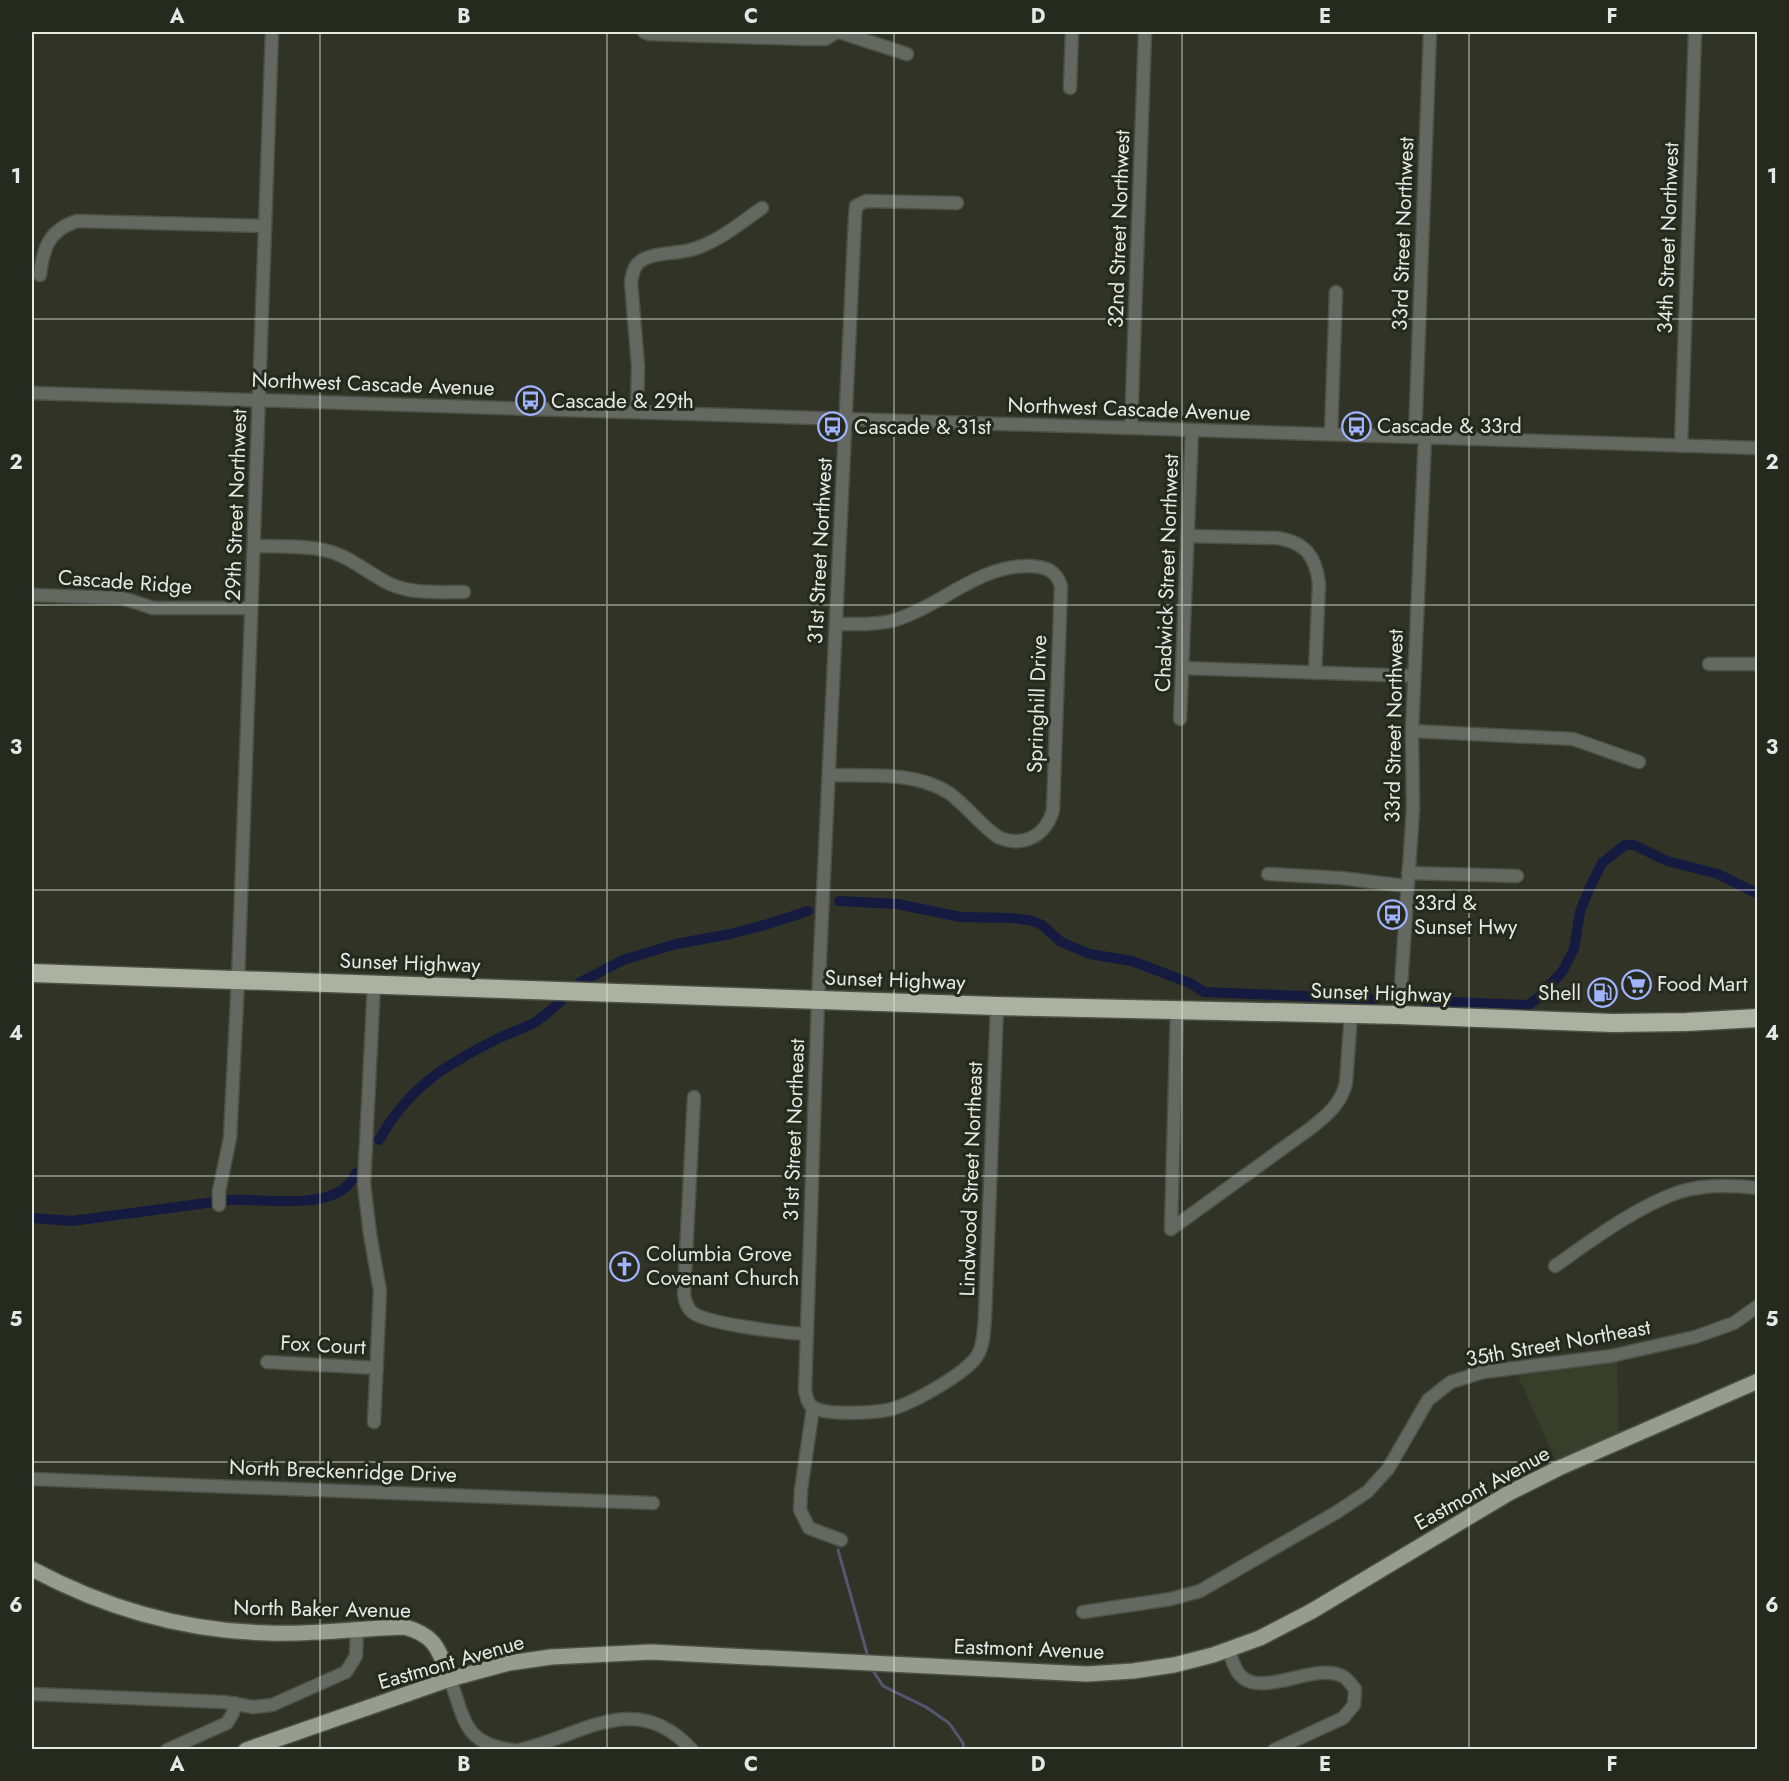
<svg xmlns="http://www.w3.org/2000/svg" width="1789" height="1781" viewBox="0 0 1789 1781" font-family="Jost,sans-serif">
<style>
.built{fill:#393e2b}
.lines{fill:none;stroke-linecap:round;stroke-linejoin:round}
.stream{stroke:#535870;stroke-width:3}
.canal{stroke:#141a40;stroke-width:10}
.minor-casing{stroke:#4d5044;stroke-width:15}
.major-casing{stroke:#4d5044;stroke-width:18}
.highway-casing{stroke:#4d5044;stroke-width:21}
.minor{stroke:#656761;stroke-width:12}
.major{stroke:#989c8f;stroke-width:15}
.highway{stroke:#adb1a1;stroke-width:18}
.grid{fill:none;stroke:#e6e9e1;stroke-width:1.5;stroke-opacity:0.55}
.labels{text-anchor:middle;stroke-width:6;stroke-linejoin:round;paint-order:stroke}
.street-label{font-size:21px;fill:#e6e9e1;stroke:#26291d}
.poi-label{font-size:21px;fill:#e6e9e1;stroke:#26291d;text-anchor:start}
.neatline{fill:none;stroke:#e6e9e1;stroke-width:2}
.grid-label{font-size:20px;text-anchor:middle;font-weight:bold;fill:#e6e9e1}
</style>
<rect width="100%" height="100%" fill="#303326"/>
<polygon class="built" points="1611,1356 1617,1362 1619,1442 1559,1468 1514,1367"/>
<g class="lines">
<g class="stream">
<polyline points="838,1550 868,1657"/>
<polyline points="872,1669 883,1686 926,1707 949,1723 963,1743 964,1750"/>
</g>
<g class="canal">
<polyline points="839,901 898,904 960,917 1012,918 1033,921 1042,925 1061,942 1090,954 1132,961 1190,983 1204,992 1376,999"/>
<polyline points="579,983 623,960 676,944 730,934 768,924 808,911"/>
<polyline points="1426,1001 1528,1005 1537,999 1562,972 1574,949 1580,912 1589,889 1602,863 1625,845 1634,845 1667,861 1718,874 1758,894"/>
<path d="M 379,1140 C 409,1087 445,1065 499,1038 C 510,1033 521,1029 532,1024 C 543,1018 552,1009 561,1001"/>
<path d="M 32,1218 L 72,1221 L 229,1200 C 261,1198 324,1210 348,1185 C 351,1182 354,1177 356,1173"/>
</g>
<defs>
<g id="minor">
<polyline points="644,32 649,34 807,39 825,39 837,32"/>
<polyline points="839,32 907,54"/>
<polyline points="1070,88 1072,32"/>
<path d="M 957,203 L 866,201 L 856,206 L 855,218 L 818,1000 L 805,1391 C 807,1397 807,1404 813,1407 C 825,1416 881,1413 895,1408 C 916,1401 965,1374 977,1356 C 984,1346 984,1328 985,1316 L 997,1006"/>
<path d="M 40,275 C 43,248 49,230 77,221 L 265,226"/>
<polyline points="32,393 1758,448"/>
<path d="M 637,412 L 638,366 L 631,282 C 633,272 634,264 644,259 C 657,252 675,254 690,250 C 717,243 739,224 762,208"/>
<polyline points="1131,428 1145,32"/>
<polyline points="1331,434 1336,292"/>
<polyline points="1415,437 1430,32"/>
<polyline points="1681,446 1695,32"/>
<path d="M 1189,536 L 1277,538 C 1305,542 1316,556 1319,584 L 1315,673"/>
<path d="M 254,546 C 278,547 305,545 328,551 C 351,557 369,574 390,584 C 412,594 439,592 464,592"/>
<polyline points="32,595 122,598 153,608 251,608"/>
<polyline points="1709,664 1758,664"/>
<polyline points="1182,668 1414,676"/>
<polyline points="1180,719 1192,430"/>
<polyline points="1412,731 1573,739 1639,762"/>
<path d="M 829,775 C 868,776 915,771 949,793 C 967,806 980,825 998,837 C 1023,848 1046,836 1053,810 L 1061,586 C 1056,570 1046,567 1030,566 C 978,565 943,605 895,620 C 876,625 856,624 836,624"/>
<polyline points="1408,873 1517,876"/>
<polyline points="1268,874 1341,878 1406,886"/>
<polyline points="374,984 364,1184 370,1234 380,1291 374,1422"/>
<polyline points="1399,1015 1413,809 1412,731 1425,437"/>
<path d="M 694,1097 L 684,1294 C 685,1300 686,1306 691,1311 C 702,1324 787,1333 807,1334"/>
<polyline points="219,1205 219,1191 230,1138 238,980 272,32"/>
<path d="M 1171,1229 L 1311,1128 C 1327,1115 1341,1104 1346,1083 L 1351,1014"/>
<polyline points="1171,1229 1177,1010"/>
<path d="M 1555,1266 C 1592,1240 1636,1207 1679,1192 C 1704,1184 1732,1185 1758,1188"/>
<polyline points="267,1362 377,1368"/>
<polyline points="813,1408 801,1490 800,1510 809,1528 841,1540"/>
<polyline points="32,1479 653,1503"/>
<polyline points="1083,1612 1171,1599 1200,1591 1337,1512 1367,1492 1388,1469 1428,1400 1451,1382 1483,1372 1611,1356 1695,1337 1734,1323 1758,1306"/>
<path d="M 1228,1650 C 1232,1657 1234,1669 1240,1675 C 1261,1699 1314,1662 1342,1676 C 1347,1678 1351,1684 1355,1689 L 1354,1705 L 1343,1718 L 1274,1750"/>
<path d="M 450,1679 C 465,1720 464,1745 514,1750"/>
<polyline points="32,1694 224,1702 253,1707 272,1705 346,1672 356,1656 357,1629"/>
<polyline points="167,1750 227,1723 233,1713 234,1703"/>
<path d="M 519,1750 C 582,1736 636,1688 692,1750"/>
</g>
<g id="major">
<path d="M 32,1569 C 105,1608 184,1631 268,1633 C 313,1635 359,1628 405,1627 C 437,1636 439,1651 450,1679"/>
<polyline points="246,1750 450,1679 509,1663 551,1657 651,1652 1087,1674 1133,1671 1174,1665 1213,1655 1260,1638 1312,1611 1509,1493 1559,1468 1758,1381"/>
</g>
<polyline id="highway" points="32,973 997,1006 1399,1015 1613,1023 1686,1022 1758,1018"/>
</defs>
<use href="#minor" class="minor-casing"/>
<use href="#major" class="major-casing"/>
<use href="#highway" class="highway-casing"/>
<use href="#minor" class="minor"/>
<use href="#major" class="major"/>
<use href="#highway" class="highway"/>
</g>
<path class="grid" d="M 320,32 L 320,1750M 607,32 L 607,1750M 894,32 L 894,1750M 1182,32 L 1182,1750M 1469,32 L 1469,1750M 32,319 L 1758,319M 32,605 L 1758,605M 32,890 L 1758,890M 32,1176 L 1758,1176M 32,1462 L 1758,1462"/>
<defs>
<symbol id="bus-ring" viewBox="-11 -11 22 22"><circle r="9.5" fill="#26291d" stroke="#a0b3fd" stroke-width="1.5"/><path d="M-5-6H5V4H4V6H2V4H-2V6H-4V4H-5ZM-3.5-4V0h7V-4ZM-3.5 1.2v1.5H-2V1.2ZM2 1.2v1.5H3.5V1.2Z" fill="#a0b3fd"/></symbol>
<symbol id="supermarket-ring" viewBox="-11 -11 22 22"><circle r="9.5" fill="#26291d" stroke="#a0b3fd" stroke-width="1.5"/><path d="M-6-5.5h2.5l.6 2H6L4.5 2H-2.5L-4.4-4H-6ZM-1.5 3.2a1.3 1.3 0 1 0 .1 0ZM3 3.2a1.3 1.3 0 1 0 .1 0Z" fill="#a0b3fd"/></symbol>
<symbol id="fuel-ring" viewBox="-11 -11 22 22"><circle r="9.5" fill="#26291d" stroke="#a0b3fd" stroke-width="1.5"/><path d="M-5.5-6h7V0h2V4h1.3V-2.5L3-4.5l.8-.8L6-3V5H2.5V1h-1V6h-7ZM-4.2-4.7v3.2H.2V-4.7Z" fill="#a0b3fd"/></symbol>
<symbol id="church-ring" viewBox="-11 -11 22 22"><circle r="9.5" fill="#26291d" stroke="#a0b3fd" stroke-width="1.5"/><path d="M-1.2-6h2.4v3.5h3.3v2.4h-3.3V6h-2.4V-.1h-3.3v-2.4h3.3Z" fill="#a0b3fd"/></symbol>
</defs>
<g fill-rule="evenodd">
<use href="#bus-ring" x="514" y="384" width="33" height="33"/>
<use href="#bus-ring" x="1340" y="410" width="33" height="33"/>
<use href="#bus-ring" x="816" y="410" width="33" height="33"/>
<use href="#bus-ring" x="1376" y="898" width="33" height="33"/>
<use href="#supermarket-ring" x="1620" y="968" width="33" height="33"/>
<use href="#fuel-ring" x="1586" y="976" width="33" height="33"/>
<use href="#church-ring" x="608" y="1250" width="33" height="33"/>
</g>
<g class="labels">
<g class="street-label">
<text transform="translate(1119 229) rotate(-88)" y="7">32nd Street Northwest</text>
<text transform="translate(1403 234) rotate(-88)" y="7">33rd Street Northwest</text>
<text transform="translate(1668 238) rotate(-88)" y="7">34th Street Northwest</text>
<text transform="translate(373 384) rotate(2)" y="7">Northwest Cascade Avenue</text>
<text transform="translate(1129 409) rotate(2)" y="7">Northwest Cascade Avenue</text>
<text transform="translate(236 505) rotate(-88)" y="7">29th Street Northwest</text>
<text transform="translate(820 551) rotate(-87)" y="7">31st Street Northwest</text>
<text transform="translate(1167 573) rotate(-88)" y="7">Chadwick Street Northwest</text>
<text transform="translate(125 582) rotate(4)" y="7">Cascade Ridge</text>
<text transform="translate(1037 704) rotate(-88)" y="7">Springhill Drive</text>
<text transform="translate(1394 726) rotate(-89)" y="7">33rd Street Northwest</text>
<text transform="translate(410 963) rotate(2)" y="7">Sunset Highway</text>
<text transform="translate(895 980) rotate(2)" y="7">Sunset Highway</text>
<text transform="translate(1381 993) rotate(2)" y="7">Sunset Highway</text>
<text transform="translate(794 1130) rotate(-88)" y="7">31st Street Northeast</text>
<text transform="translate(971 1179) rotate(-88)" y="7">Lindwood Street Northeast</text>
<text transform="translate(1558 1343) rotate(-10)" y="7">35th Street Northeast</text>
<text transform="translate(323 1345) rotate(3)" y="7">Fox Court</text>
<text transform="translate(343 1471) rotate(2)" y="7">North Breckenridge Drive</text>
<text transform="translate(1482 1488) rotate(-29)" y="7">Eastmont Avenue</text>
<text transform="translate(322 1609) rotate(1)" y="7">North Baker Avenue</text>
<text transform="translate(1029 1649) rotate(2)" y="7">Eastmont Avenue</text>
<text transform="translate(451 1662) rotate(-16)" y="7">Eastmont Avenue</text>
</g>
<g class="poi-label">
<text x="551" y="408">Cascade &amp; 29th</text>
<text x="1377" y="433">Cascade &amp; 33rd</text>
<text x="854" y="434">Cascade &amp; 31st</text>
<text x="1414" y="910">33rd &amp;<tspan x="1414" dy="24">Sunset Hwy</tspan></text>
<text x="1657" y="991">Food Mart</text>
<text x="1581" y="1000" text-anchor="end">Shell</text>
<text x="646" y="1261">Columbia Grove<tspan x="646" dy="24">Covenant Church</tspan></text>
</g>
</g>
<rect width="1789" height="1781" fill="none" stroke="#26291d" stroke-width="66"/>
<rect x="33" y="33" width="1723" height="1715" class="neatline"/>
<g class="grid-label">
<text x="177" y="23">A</text>
<text x="464" y="23">B</text>
<text x="751" y="23">C</text>
<text x="1038" y="23">D</text>
<text x="1325" y="23">E</text>
<text x="1612" y="23">F</text>
<text x="16" y="183">1</text>
<text x="1772" y="183">1</text>
<text x="16" y="469">2</text>
<text x="1772" y="469">2</text>
<text x="16" y="754">3</text>
<text x="1772" y="754">3</text>
<text x="16" y="1040">4</text>
<text x="1772" y="1040">4</text>
<text x="16" y="1326">5</text>
<text x="1772" y="1326">5</text>
<text x="16" y="1612">6</text>
<text x="1772" y="1612">6</text>
<text x="177" y="1771">A</text>
<text x="464" y="1771">B</text>
<text x="751" y="1771">C</text>
<text x="1038" y="1771">D</text>
<text x="1325" y="1771">E</text>
<text x="1612" y="1771">F</text>
</g>
</svg>
